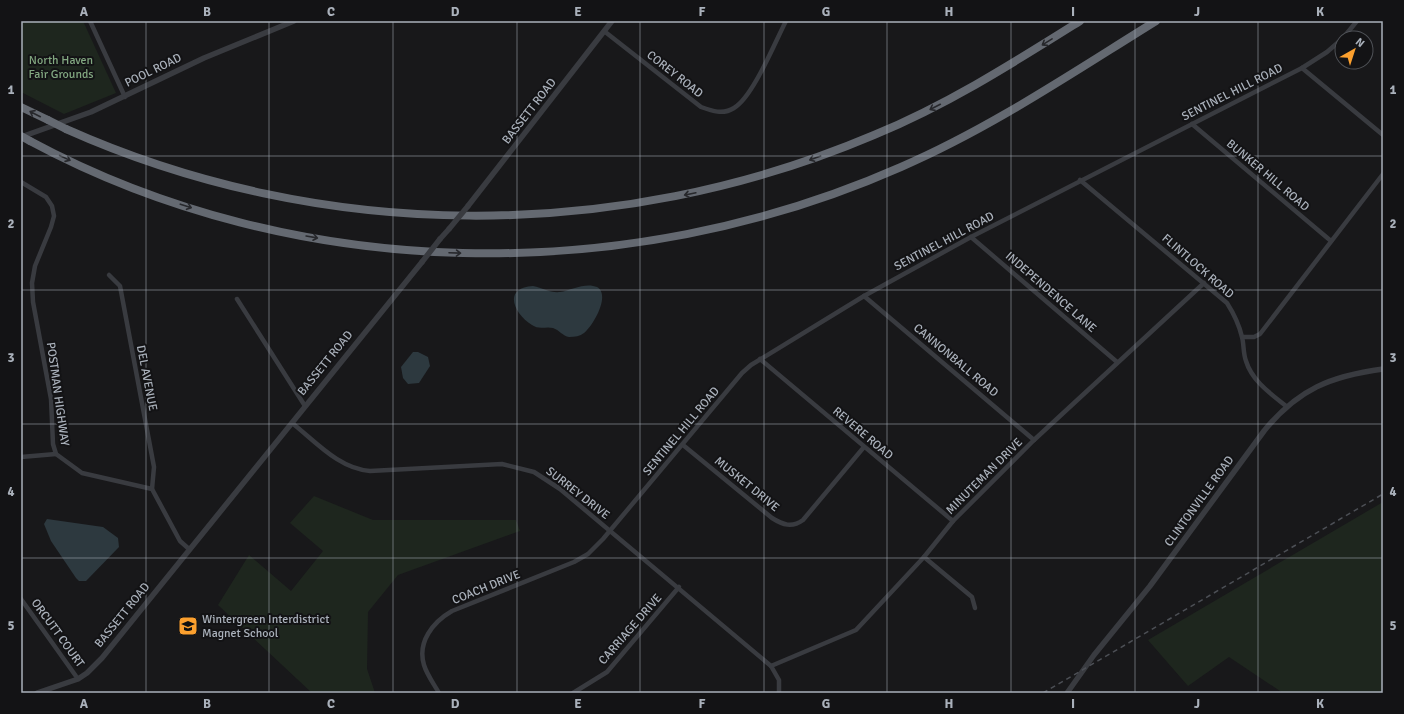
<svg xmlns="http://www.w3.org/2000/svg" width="1404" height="714" viewBox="0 0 1404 714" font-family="Signika,sans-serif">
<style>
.green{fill:#1e261e}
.water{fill:#2d393f}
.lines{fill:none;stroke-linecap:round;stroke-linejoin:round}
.minor{stroke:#393b40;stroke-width:4.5}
.tertiary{stroke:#393b40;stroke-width:5.5}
.motorway{stroke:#646971;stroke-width:8}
.rail{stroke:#4c4f55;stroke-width:1.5;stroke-dasharray:5 4;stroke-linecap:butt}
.tertiary-bridge{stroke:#393b40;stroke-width:5.5}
.motorway-bridge{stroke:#646971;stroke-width:8}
.oneway{stroke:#27282c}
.grid{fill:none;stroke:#aab1bb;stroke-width:1;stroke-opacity:0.55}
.labels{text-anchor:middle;stroke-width:4;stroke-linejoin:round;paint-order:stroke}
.park-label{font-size:12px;fill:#82a780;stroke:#131315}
.street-label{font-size:12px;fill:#aab1bb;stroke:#131315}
.poi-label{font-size:12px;fill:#aab1bb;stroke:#131315;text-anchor:start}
.neatline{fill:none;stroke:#aab1bb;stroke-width:1.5}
.grid-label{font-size:13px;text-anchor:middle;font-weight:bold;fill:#aab1bb}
</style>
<rect width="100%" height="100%" fill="#18181a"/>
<g class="green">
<polygon points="21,21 83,21 116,93 64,114 21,92"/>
<polygon points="314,496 373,520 516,520 520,531 398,575 368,612 367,669 375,693 312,693 218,605 249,555 291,591 323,551 290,523"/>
<polygon points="1383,502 1383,693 1283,693 1229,657 1188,686 1148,640"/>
</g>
<g class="water">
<path d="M 533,286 C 543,288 550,293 560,292 C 571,290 586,282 597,287 C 611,295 593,326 584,333 C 580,336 575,337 569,337 C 563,336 559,330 553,328 C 546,326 539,330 532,325 C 514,314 502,288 533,286 Z"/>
<polygon points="413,352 418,352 428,357 430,366 419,383 408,384 403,378 401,367"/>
<polygon points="47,519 103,527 118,538 119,547 86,581 79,581 76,578 51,541 44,524"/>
</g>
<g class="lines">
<g class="minor">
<polyline points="90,21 125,97"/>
<path d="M 604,31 L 701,107 C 712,111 723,115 734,108 C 753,97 775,42 786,21"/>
<polyline points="1343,38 1357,21"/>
<polyline points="1302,68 1383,135"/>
<polyline points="1192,124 1331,241"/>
<path d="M 1080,180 L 1227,303 C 1234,314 1239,324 1242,337 C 1244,344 1243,353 1246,361 C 1252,381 1271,394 1286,406"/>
<polyline points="21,182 46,197 52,206 54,216 51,227 35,266 32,283 33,302 51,399 53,444 56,454 82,473 152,489 180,541 189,549"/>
<polyline points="971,237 1117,362"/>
<polyline points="109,275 120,286 154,467 152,489"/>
<polyline points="864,296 1034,440"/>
<polyline points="237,299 305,406"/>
<polyline points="1242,337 1254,337 1260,334 1383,174"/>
<polyline points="760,359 953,521"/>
<path d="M 292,423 C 315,441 339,469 370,471 L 502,464 L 534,472 L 560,489 L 771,666 L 779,680 L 779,693"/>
<path d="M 683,445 L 772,518 C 783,525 792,528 803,520 L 864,447"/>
<polyline points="21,457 56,454"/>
<polyline points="924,557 972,597 975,608"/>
<polyline points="21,599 78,679"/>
<polyline points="771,666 856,630 924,557 953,521 1034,440 1204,283"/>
<path d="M 439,693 C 434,684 427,675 424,665 C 417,642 433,622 452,611 L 574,562 L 588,554 L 603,539 L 742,373 L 751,365 L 864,296 L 971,237 L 1302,68 L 1327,52 L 1342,39"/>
<polyline points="573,693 607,672 679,587"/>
</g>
<g class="tertiary">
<polyline points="21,137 91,112 204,58 294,21"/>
<polyline points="468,206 612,21"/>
<polyline points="440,239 449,229"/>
<polyline points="37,693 78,679 87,673 102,658 422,262"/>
<path d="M 1067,693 L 1094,655 L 1150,586 L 1264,431 C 1298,389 1331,376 1383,369"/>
</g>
<g class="motorway">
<polyline points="21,107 48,120"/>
<path d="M 66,129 C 321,243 617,244 874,135 C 947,105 1013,63 1080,21"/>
<path d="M 30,141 C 296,284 627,288 901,167 C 991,128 1072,73 1156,21"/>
</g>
<polyline class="rail" points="1043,693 1383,494"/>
<g class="tertiary-bridge">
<polyline points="449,229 468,206"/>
<polyline points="422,262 440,239"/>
</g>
<g class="motorway-bridge">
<polyline points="48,120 66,129"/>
<polyline points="21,136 30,141"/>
</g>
</g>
<defs><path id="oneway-shaft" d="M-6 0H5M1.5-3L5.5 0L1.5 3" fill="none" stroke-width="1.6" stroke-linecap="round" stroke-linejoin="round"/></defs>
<g class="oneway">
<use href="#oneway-shaft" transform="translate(1047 42) rotate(148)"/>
<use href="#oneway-shaft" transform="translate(935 107) rotate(153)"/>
<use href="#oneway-shaft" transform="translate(35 114) rotate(-153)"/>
<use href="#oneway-shaft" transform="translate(65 158) rotate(25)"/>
<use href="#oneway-shaft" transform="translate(815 158) rotate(160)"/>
<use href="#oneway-shaft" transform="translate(690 194) rotate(168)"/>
<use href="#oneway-shaft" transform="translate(186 206) rotate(18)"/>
<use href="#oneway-shaft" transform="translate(312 237) rotate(10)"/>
<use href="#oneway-shaft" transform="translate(455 253) rotate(2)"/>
</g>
<path class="grid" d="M 146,21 L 146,693M 269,21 L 269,693M 393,21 L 393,693M 517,21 L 517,693M 640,21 L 640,693M 764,21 L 764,693M 887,21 L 887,693M 1011,21 L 1011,693M 1135,21 L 1135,693M 1258,21 L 1258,693M 21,156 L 1383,156M 21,290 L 1383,290M 21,424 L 1383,424M 21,558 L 1383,558"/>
<defs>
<symbol id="school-square" viewBox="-11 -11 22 22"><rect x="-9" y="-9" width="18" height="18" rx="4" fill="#fca02e" stroke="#131315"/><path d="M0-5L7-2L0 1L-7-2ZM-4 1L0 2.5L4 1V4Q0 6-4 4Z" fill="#111"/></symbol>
</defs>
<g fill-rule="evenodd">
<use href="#school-square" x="177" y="615" width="22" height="22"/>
</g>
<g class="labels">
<g class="park-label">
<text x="61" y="64">North Haven<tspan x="61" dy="14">Fair Grounds</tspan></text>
</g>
<g class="street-label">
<text transform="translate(153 70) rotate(-26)" y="4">POOL ROAD</text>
<text transform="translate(675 74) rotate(38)" y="4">COREY ROAD</text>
<text transform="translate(1232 92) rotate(-27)" y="4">SENTINEL HILL ROAD</text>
<text transform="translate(529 111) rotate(-52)" y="4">BASSETT ROAD</text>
<text transform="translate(1268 175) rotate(40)" y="4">BUNKER HILL ROAD</text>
<text transform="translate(944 241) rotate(-28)" y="4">SENTINEL HILL ROAD</text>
<text transform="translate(1198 266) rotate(41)" y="4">FLINTLOCK ROAD</text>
<text transform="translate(1051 292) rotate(41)" y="4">INDEPENDENCE LANE</text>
<text transform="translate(956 360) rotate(40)" y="4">CANNONBALL ROAD</text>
<text transform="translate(325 363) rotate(-51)" y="4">BASSETT ROAD</text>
<text transform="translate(147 378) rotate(79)" y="4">DEL AVENUE</text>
<text transform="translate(58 394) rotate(82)" y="4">POSTMAN HIGHWAY</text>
<text transform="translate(681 431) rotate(-50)" y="4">SENTINEL HILL ROAD</text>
<text transform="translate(863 433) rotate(40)" y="4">REVERE ROAD</text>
<text transform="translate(984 476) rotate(-45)" y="4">MINUTEMAN DRIVE</text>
<text transform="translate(747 484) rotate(39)" y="4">MUSKET DRIVE</text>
<text transform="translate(578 493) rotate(38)" y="4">SURREY DRIVE</text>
<text transform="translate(1199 501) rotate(-54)" y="4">CLINTONVILLE ROAD</text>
<text transform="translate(486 587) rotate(-22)" y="4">COACH DRIVE</text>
<text transform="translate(122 615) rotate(-51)" y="4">BASSETT ROAD</text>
<text transform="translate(630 629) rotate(-49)" y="4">CARRIAGE DRIVE</text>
<text transform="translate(58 633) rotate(54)" y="4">ORCUTT COURT</text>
</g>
<g class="poi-label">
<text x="202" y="623">Wintergreen Interdistrict<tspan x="202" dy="14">Magnet School</tspan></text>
</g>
</g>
<rect width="1404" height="714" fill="none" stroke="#131315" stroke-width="44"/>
<g transform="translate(1354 50) rotate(39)"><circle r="19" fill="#131315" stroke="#4f5257"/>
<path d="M0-3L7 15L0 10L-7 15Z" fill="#fca02e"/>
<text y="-6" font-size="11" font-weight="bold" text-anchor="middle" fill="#aab1bb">N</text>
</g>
<rect x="22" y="22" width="1360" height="670" class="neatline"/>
<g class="grid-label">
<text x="84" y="16">A</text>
<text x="207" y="16">B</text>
<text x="331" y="16">C</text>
<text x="455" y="16">D</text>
<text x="578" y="16">E</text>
<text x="702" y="16">F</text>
<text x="826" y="16">G</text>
<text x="949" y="16">H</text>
<text x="1073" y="16">I</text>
<text x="1197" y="16">J</text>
<text x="1320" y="16">K</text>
<text x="11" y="94">1</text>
<text x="1393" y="94">1</text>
<text x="11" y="228">2</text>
<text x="1393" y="228">2</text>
<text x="11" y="362">3</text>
<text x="1393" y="362">3</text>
<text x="11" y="496">4</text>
<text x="1393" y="496">4</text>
<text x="11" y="630">5</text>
<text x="1393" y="630">5</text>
<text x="84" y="708">A</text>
<text x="207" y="708">B</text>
<text x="331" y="708">C</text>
<text x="455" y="708">D</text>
<text x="578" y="708">E</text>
<text x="702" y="708">F</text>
<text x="826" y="708">G</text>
<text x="949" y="708">H</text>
<text x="1073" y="708">I</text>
<text x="1197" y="708">J</text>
<text x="1320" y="708">K</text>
</g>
</svg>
